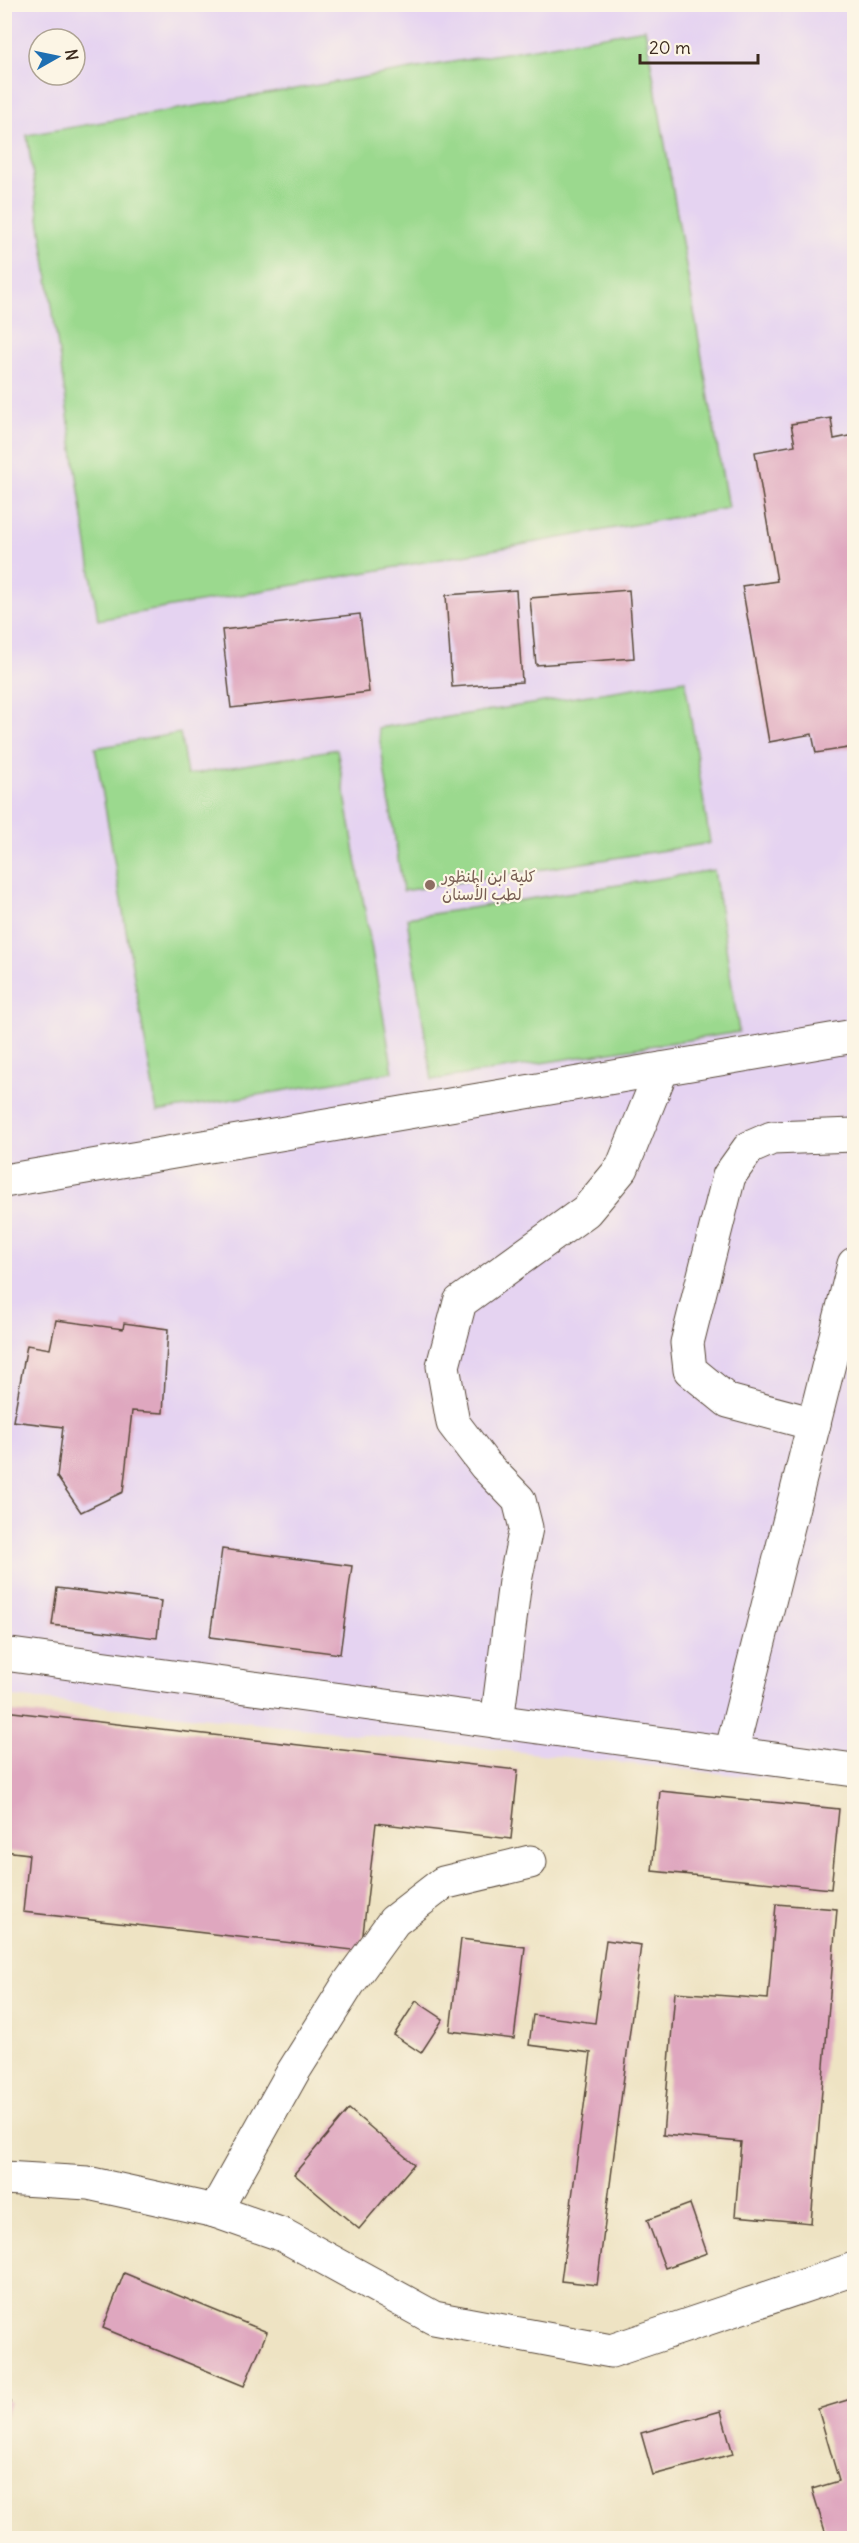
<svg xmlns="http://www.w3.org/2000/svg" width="859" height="2543" viewBox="0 0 859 2543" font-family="Delius,'Playpen Sans Arabic',sans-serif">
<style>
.built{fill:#e5d3f1;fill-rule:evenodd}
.green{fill:#9bd98e;stroke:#6b8256;stroke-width:1.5}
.building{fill:#dfa7bf}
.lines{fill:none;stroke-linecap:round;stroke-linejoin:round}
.minor-casing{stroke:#564637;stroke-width:35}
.minor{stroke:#fff;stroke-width:33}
.education-dot{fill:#8d6e63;stroke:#fcf5e5;stroke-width:2}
.labels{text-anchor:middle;stroke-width:4.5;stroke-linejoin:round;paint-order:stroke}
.education-label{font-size:16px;fill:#785e54;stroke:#fcf5e5;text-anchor:start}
</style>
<rect width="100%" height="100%" fill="#fcf5e5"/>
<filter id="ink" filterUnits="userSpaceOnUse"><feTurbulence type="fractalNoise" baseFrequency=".0167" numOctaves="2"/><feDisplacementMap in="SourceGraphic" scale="12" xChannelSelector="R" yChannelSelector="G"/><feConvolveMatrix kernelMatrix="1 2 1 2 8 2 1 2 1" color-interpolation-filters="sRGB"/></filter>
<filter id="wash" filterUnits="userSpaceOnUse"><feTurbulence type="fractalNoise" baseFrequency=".008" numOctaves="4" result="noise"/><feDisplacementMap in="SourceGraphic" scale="24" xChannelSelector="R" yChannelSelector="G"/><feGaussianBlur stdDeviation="1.35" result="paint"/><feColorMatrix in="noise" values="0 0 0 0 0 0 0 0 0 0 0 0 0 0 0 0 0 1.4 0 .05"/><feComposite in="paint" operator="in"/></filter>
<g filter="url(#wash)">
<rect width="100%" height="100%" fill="#eee3c3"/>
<path class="built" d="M 5,5 L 854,5 L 854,1788 L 5,1696 ZM 39,39 L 75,39 L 75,75 L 39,75 Z"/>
<g class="green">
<polygon points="645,29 728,508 98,620 27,135"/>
<polygon points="685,680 710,843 403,891 378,728"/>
<polygon points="180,733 187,775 337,749 393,1072 157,1112 95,748"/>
<polygon points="714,870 739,1032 432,1080 407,918"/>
</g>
<g id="blocks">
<g class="building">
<polygon points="831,418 834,439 854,435 854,747 816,753 812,734 769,742 742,586 777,581 755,452 795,445 791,424"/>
<polygon points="516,590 522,682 452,687 446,595"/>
<polygon points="629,590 634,658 536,665 530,598"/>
<polygon points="360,614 369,692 231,708 222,630"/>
<polygon points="56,1320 123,1329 124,1323 168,1329 163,1413 132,1411 123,1492 81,1512 57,1477 63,1427 13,1421 27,1345 50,1349"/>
<polygon points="222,1549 352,1566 340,1654 210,1637"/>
<polygon points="57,1588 161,1601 157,1638 52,1625"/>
<polygon points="4,1711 518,1770 511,1839 376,1823 361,1951 23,1912 29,1854 4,1851"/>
<polygon points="660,1791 839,1809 831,1889 652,1871"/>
<polygon points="776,1904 837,1909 811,2223 735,2216 741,2142 663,2135 675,1992 768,1999"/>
<polygon points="461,1939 525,1947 514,2039 450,2031"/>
<polygon points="606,1940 641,1945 597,2285 561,2281 591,2053 529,2045 533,2015 595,2023"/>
<polygon points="416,2001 443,2019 421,2053 394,2035"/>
<polygon points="349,2109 414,2164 359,2229 294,2174"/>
<polygon points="690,2204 707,2253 665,2268 647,2220"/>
<polygon points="124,2273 267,2332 244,2386 103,2328"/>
<polygon points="854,2398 854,2538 827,2538 812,2489 839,2481 818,2409"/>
<polygon points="4,2400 10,2402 5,2417 4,2417"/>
<polygon points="721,2411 733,2454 653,2475 641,2433"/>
</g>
</g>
</g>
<g filter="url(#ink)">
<use href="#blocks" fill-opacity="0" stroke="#564637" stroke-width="1.5"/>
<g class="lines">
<defs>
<g id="minor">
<polyline points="4,1181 854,1036"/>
<polyline points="814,1424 728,1401 690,1370 687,1343 729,1176 749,1148 772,1138 854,1135"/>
<polyline points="4,1654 854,1770"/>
<polyline points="497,1722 515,1581 526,1528 519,1500 485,1465 453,1423 443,1366 460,1302 586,1211 622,1168 662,1069"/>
<polyline points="731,1753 854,1264"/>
<polyline points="4,2178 88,2183 215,2211 283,2235 434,2318 611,2351 854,2269"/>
<polyline points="215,2211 293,2072 349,1983 394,1921 443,1883 530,1862"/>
</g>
</defs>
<use href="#minor" class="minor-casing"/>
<use href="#minor" class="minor"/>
</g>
</g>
<circle class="education-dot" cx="430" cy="885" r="6"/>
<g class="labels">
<g class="education-label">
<text x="442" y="882">كلية ابن المنظور<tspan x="442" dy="18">لطب الأسنان</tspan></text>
</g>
</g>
<rect width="859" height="2543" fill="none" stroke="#fcf5e5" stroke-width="24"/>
<g transform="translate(57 57) rotate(81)"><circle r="28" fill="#fcf5e5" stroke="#afa495" stroke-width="1.5"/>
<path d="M0-4.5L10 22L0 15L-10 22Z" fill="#1f6fb2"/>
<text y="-9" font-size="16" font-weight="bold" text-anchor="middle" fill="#3b2a1e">N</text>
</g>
<path d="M640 54v9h118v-9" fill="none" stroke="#3b2a1e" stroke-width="3"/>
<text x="649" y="54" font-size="18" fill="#3b2a1e" stroke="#fcf5e5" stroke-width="4.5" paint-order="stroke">20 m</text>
</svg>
